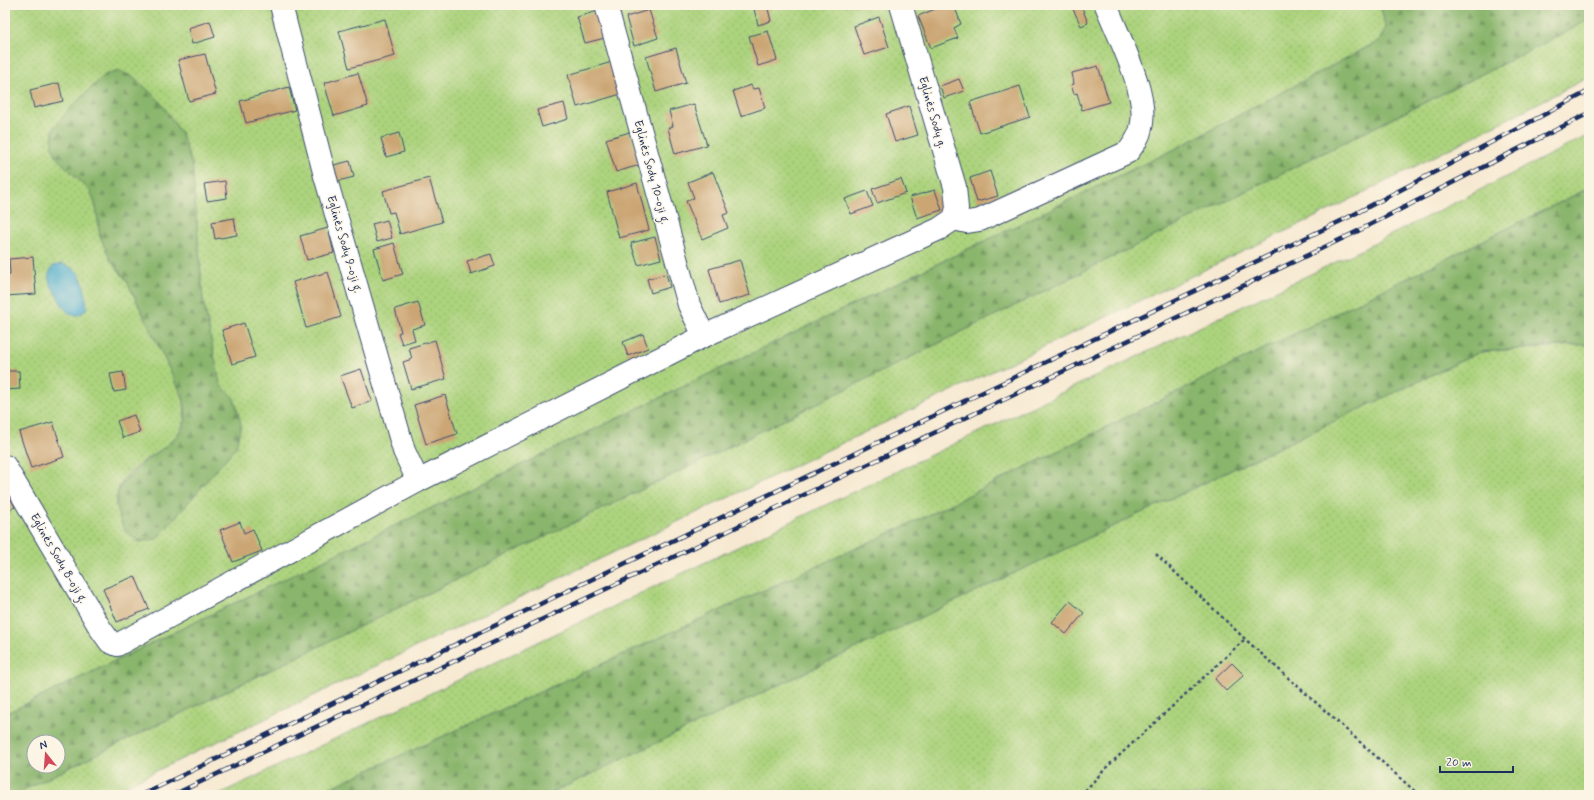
<svg xmlns="http://www.w3.org/2000/svg" width="1594" height="800" viewBox="0 0 1594 800" font-family="Mynerve,sans-serif">
<style>
.grass{fill:url(#grass-dots);stroke:#64816e;fill-rule:evenodd}
.forest{fill:url(#forest-firs);stroke:#527265;fill-rule:evenodd}
.water{fill:#4daccc;stroke:#346e95}
.building{fill:#cba573}
.lines{fill:none;stroke-linecap:round;stroke-linejoin:round}
.minor-casing{stroke:#3c4b6f;stroke-width:24}
.path{stroke:#3c4b6f;stroke-width:2.5;stroke-dasharray:3 3;stroke-linecap:butt}
.minor{stroke:#fff;stroke-width:22}
.rail-casing{stroke:#1b2f5e;stroke-width:4.5}
.rail{stroke:#fcf5e5;stroke-width:3;stroke-dasharray:9;stroke-linecap:butt}
.labels{text-anchor:middle;stroke-width:3;stroke-linejoin:round;paint-order:stroke}
.street-label{font-size:12px;fill:#1b2f5e;stroke:#fcf5e5}
</style>
<defs>
<pattern id="grass-dots" width="8" height="8" patternUnits="userSpaceOnUse"><rect width="8" height="8" fill="#acd37d"/><path d="M2 2h.1M6 6h.1" fill="none" stroke="#93b56e" stroke-width="1.8" stroke-linecap="round"/></pattern>
<pattern id="forest-firs" width="22" height="20" patternUnits="userSpaceOnUse"><rect width="22" height="20" fill="#89b56c"/><path d="M5 1l3.5 6h-7zM16 11l3.5 6h-7z" fill="#6f945c"/></pattern>
</defs>
<rect width="100%" height="100%" fill="#fcf5e5"/>
<filter id="ink" filterUnits="userSpaceOnUse"><feTurbulence type="fractalNoise" baseFrequency=".025" numOctaves="2"/><feDisplacementMap in="SourceGraphic" scale="8" xChannelSelector="R" yChannelSelector="G"/><feConvolveMatrix kernelMatrix="1 2 1 2 8 2 1 2 1" color-interpolation-filters="sRGB"/></filter>
<filter id="wash" filterUnits="userSpaceOnUse"><feTurbulence type="fractalNoise" baseFrequency=".012" numOctaves="4" result="noise"/><feDisplacementMap in="SourceGraphic" scale="16" xChannelSelector="R" yChannelSelector="G"/><feGaussianBlur stdDeviation="0.9" result="paint"/><feColorMatrix in="noise" values="0 0 0 0 0 0 0 0 0 0 0 0 0 0 0 0 0 1.4 0 .05"/><feComposite in="paint" operator="in"/></filter>
<g filter="url(#wash)">
<rect width="100%" height="100%" fill="#f7e9d1"/>
<g class="grass">
<path d="M 5,5 L 1380,5 L 1386,28 L 1379,41 L 1175,149 L 5,714 ZM 120,71 L 181,133 L 192,164 L 203,300 L 220,385 L 234,398 L 115,505 C 117,500 117,492 119,487 C 138,449 195,452 183,397 L 127,281 L 110,259 L 100,236 L 96,207 L 69,109 L 105,75 Z"/>
<polygon points="1589,19 1589,77 1336,207 106,795 13,795 717,453 1565,33"/>
<polygon points="1589,135 1589,188 927,516 314,795 217,795 1359,251"/>
<polygon points="1589,344 1589,795 547,795 1480,352"/>
</g>
<g class="forest">
<path d="M 1380,5 L 1589,5 L 1589,19 L 1565,33 L 717,453 L 13,795 L 5,795 L 5,714 L 1175,149 L 1379,41 L 1386,28 ZM 34,742 L 58,742 L 58,766 L 34,766 Z"/>
<path d="M 120,71 L 135,78 L 159,100 L 181,133 L 192,164 L 203,300 L 220,384 L 234,398 L 241,424 L 236,447 L 157,539 L 138,542 C 133,537 126,532 123,527 C 121,523 120,518 119,515 C 104,471 166,458 183,427 C 188,418 185,407 183,397 L 127,281 L 110,259 L 100,236 L 96,207 L 91,192 L 57,158 L 52,146 L 53,129 L 69,109 L 105,75 Z"/>
<polygon points="1589,188 1589,344 1480,352 547,795 314,795 927,516"/>
</g>
<path class="water" d="M 61,264 C 84,268 85,288 87,308 C 72,326 63,307 56,294 C 54,290 50,285 49,280 C 47,275 51,270 53,266 Z"/>
<g id="blocks">
<g class="building">
<polygon points="753,5 767,5 771,21 758,25"/>
<polygon points="945,5 954,5 961,24 954,28 958,38 931,48 918,16"/>
<polygon points="1081,5 1088,23 1081,26 1073,9"/>
<polygon points="649,10 658,38 634,46 626,17"/>
<polygon points="598,11 605,38 585,43 577,17"/>
<polygon points="879,17 889,47 864,55 854,26"/>
<polygon points="385,19 395,56 349,68 339,31"/>
<polygon points="210,21 215,37 192,44 188,28"/>
<polygon points="768,31 777,60 758,66 749,36"/>
<polygon points="676,48 686,83 656,92 646,57"/>
<polygon points="205,54 216,94 189,101 178,60"/>
<polygon points="612,62 621,94 577,107 568,75"/>
<polygon points="1098,66 1109,102 1082,110 1077,93 1074,94 1071,85 1074,84 1072,73"/>
<polygon points="358,73 368,106 334,116 324,83"/>
<polygon points="959,79 964,91 944,98 940,86"/>
<polygon points="59,83 63,101 34,108 30,90"/>
<polygon points="751,85 753,89 759,88 765,108 741,116 733,91"/>
<polygon points="1020,86 1030,117 980,133 970,102"/>
<polygon points="289,87 295,110 246,123 240,101"/>
<polygon points="564,103 568,119 542,127 537,110"/>
<polygon points="694,104 707,145 675,154 668,128 673,126 669,111"/>
<polygon points="909,106 918,135 895,142 886,114"/>
<polygon points="630,132 640,165 616,172 606,139"/>
<polygon points="399,133 404,152 386,157 381,138"/>
<polygon points="350,161 354,177 338,181 334,165"/>
<polygon points="990,171 998,196 977,202 970,178"/>
<polygon points="713,172 729,213 723,215 728,228 702,239 686,201 694,198 688,182"/>
<polygon points="429,178 442,222 400,234 394,212 389,213 383,191"/>
<polygon points="901,179 906,193 877,203 872,189"/>
<polygon points="225,181 227,198 207,201 204,184"/>
<polygon points="637,183 649,230 619,238 607,192"/>
<polygon points="935,190 942,210 917,218 910,197"/>
<polygon points="867,191 873,206 851,214 845,199"/>
<polygon points="234,218 237,235 215,239 212,222"/>
<polygon points="387,220 392,238 377,242 372,224"/>
<polygon points="328,228 334,253 307,260 300,236"/>
<polygon points="655,237 661,259 638,265 631,243"/>
<polygon points="394,243 403,274 383,280 374,249"/>
<polygon points="491,254 495,266 471,274 467,261"/>
<polygon points="33,257 36,294 5,296 5,275 10,274 9,259"/>
<polygon points="740,260 750,295 719,304 709,269"/>
<polygon points="328,272 341,317 306,328 293,282"/>
<polygon points="666,274 670,287 651,293 647,279"/>
<polygon points="418,302 425,325 412,329 415,340 402,344 398,333 401,332 395,309"/>
<polygon points="244,323 255,357 232,364 222,330"/>
<polygon points="643,334 648,348 628,356 623,342"/>
<polygon points="435,340 446,379 411,389 403,362 412,359 409,348"/>
<polygon points="361,369 372,401 352,408 340,376"/>
<polygon points="5,371 19,371 20,389 5,390"/>
<polygon points="123,372 126,390 114,392 110,374"/>
<polygon points="445,395 457,434 426,444 414,405"/>
<polygon points="134,415 140,432 123,438 117,421"/>
<polygon points="53,422 64,457 31,468 19,432"/>
<polygon points="5,488 15,507 5,512"/>
<polygon points="240,522 244,533 253,529 262,551 233,562 220,530"/>
<polygon points="135,576 149,609 117,622 103,589"/>
<polygon points="1070,601 1084,613 1066,634 1052,622"/>
<polygon points="1232,663 1244,675 1226,691 1215,679"/>
</g>
</g>
</g>
<g filter="url(#ink)">
<use href="#blocks" fill-opacity="0" stroke="#3c4b6f" stroke-width="1"/>
<g class="lines">
<defs>
<g id="minor">
<polyline points="281,5 325,176 404,451 418,481"/>
<polyline points="606,5 689,305 704,336"/>
<polyline points="901,5 955,187 957,208 954,219"/>
<path d="M 5,466 L 100,628 L 110,642 L 117,645 L 418,481 L 704,336 L 939,229 L 954,219 L 967,222 L 980,220 L 1128,152 C 1134,144 1139,138 1141,128 C 1150,96 1118,36 1106,5"/>
</g>
</defs>
<use href="#minor" class="minor-casing"/>
<g class="path">
<polyline points="1156,554 1245,639 1419,795"/>
<polyline points="1081,795 1108,766 1245,639"/>
</g>
<use href="#minor" class="minor"/>
<defs>
<g id="rail">
<polyline points="141,795 1345,219 1589,91"/>
<polyline points="173,795 1352,234 1589,113"/>
</g>
</defs>
<use href="#rail" class="rail-casing"/>
<use href="#rail" class="rail"/>
</g>
</g>
<g class="labels">
<g class="street-label">
<text transform="translate(933 112) rotate(74)" y="4">Eglinės Sodų g.</text>
<text transform="translate(652 172) rotate(75)" y="4">Eglinės Sodų 10-oji g.</text>
<text transform="translate(345 244) rotate(74)" y="4">Eglinės Sodų 9-oji g.</text>
<text transform="translate(59 558) rotate(60)" y="4">Eglinės Sodų 8-oji g.</text>
</g>
</g>
<rect width="1594" height="800" fill="none" stroke="#fcf5e5" stroke-width="20"/>
<g transform="translate(46 754) rotate(343)"><circle r="19" fill="#fcf5e5" stroke="#a2a6af"/>
<path d="M0-3L7 15L0 10L-7 15Z" fill="#d1495b"/>
<text y="-6" font-size="11" font-weight="bold" text-anchor="middle" fill="#1b2f5e">N</text>
</g>
<path d="M1440 766v6h73v-6" fill="none" stroke="#1b2f5e" stroke-width="2"/>
<text x="1446" y="766" font-size="12" fill="#1b2f5e" stroke="#fcf5e5" stroke-width="3" paint-order="stroke">20 m</text>
</svg>
